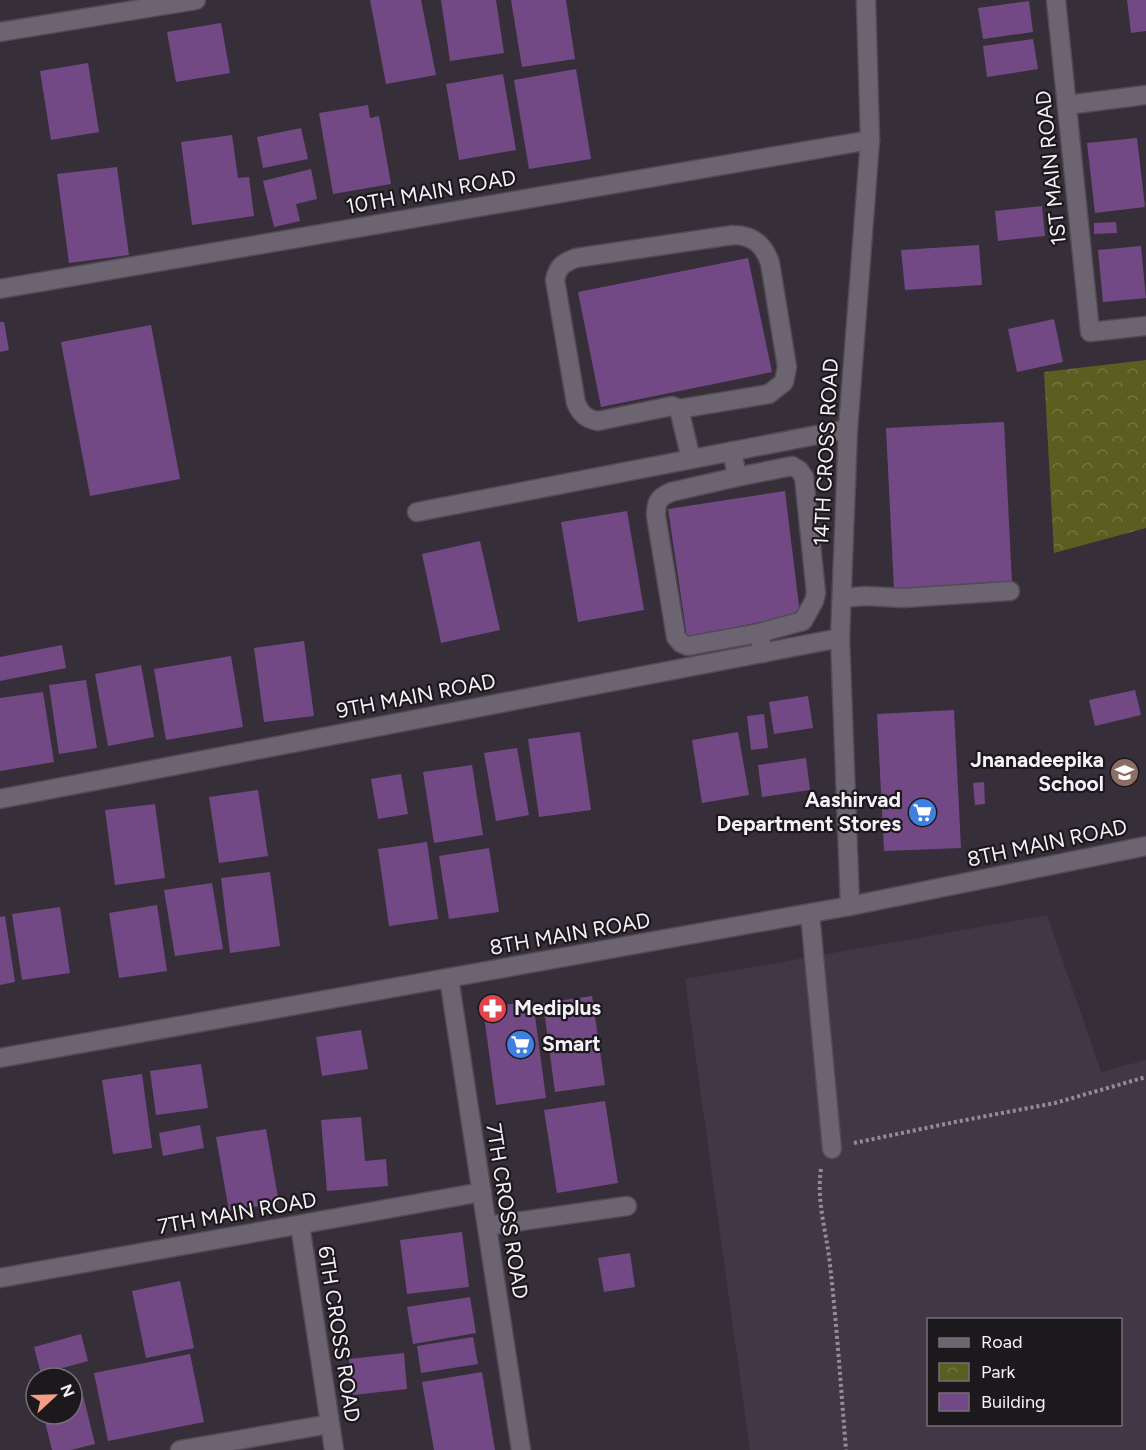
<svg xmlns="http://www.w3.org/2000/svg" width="1146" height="1450" viewBox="0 0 1146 1450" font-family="Figtree,sans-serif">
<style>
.built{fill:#423747;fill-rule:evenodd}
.park{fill:url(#park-crowns)}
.building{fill:#724985}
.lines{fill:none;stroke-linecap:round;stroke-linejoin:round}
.minor-casing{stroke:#524b55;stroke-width:21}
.path{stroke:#938d96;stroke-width:4;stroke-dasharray:3 3;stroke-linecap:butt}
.minor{stroke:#6c6470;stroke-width:18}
.labels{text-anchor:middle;stroke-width:4.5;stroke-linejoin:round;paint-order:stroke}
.street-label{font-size:21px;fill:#f6f1f8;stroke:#1c191d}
.poi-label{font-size:21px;font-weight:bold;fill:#f6f1f8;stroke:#1c191d;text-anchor:end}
</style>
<defs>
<pattern id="park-crowns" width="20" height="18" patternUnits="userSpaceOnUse" patternTransform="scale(1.5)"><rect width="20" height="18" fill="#5a5e21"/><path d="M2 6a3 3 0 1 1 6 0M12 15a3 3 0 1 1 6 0" fill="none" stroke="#727642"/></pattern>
</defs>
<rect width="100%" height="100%" fill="#362f3a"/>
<path class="built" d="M 1047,915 L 1101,1072 L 1146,1060 L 1146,1450 L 750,1450 L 685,979 ZM 928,1320 L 1120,1320 L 1120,1424 L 928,1424 Z"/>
<polygon class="park" points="1146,360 1146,528 1054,553 1044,372"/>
<g class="building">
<polygon points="370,0 421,0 436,75 386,84"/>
<polygon points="441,0 496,0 504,53 450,61"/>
<polygon points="511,0 566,0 575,59 522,67"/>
<polygon points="1127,0 1146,0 1146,31 1131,33"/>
<polygon points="1029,1 1033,32 983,39 978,8"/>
<polygon points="221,23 230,73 176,82 167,32"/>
<polygon points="1033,39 1038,69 987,77 983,46"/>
<polygon points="88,63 99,132 51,140 40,71"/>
<polygon points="576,69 591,159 529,169 514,80"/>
<polygon points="503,74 516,150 459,160 446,84"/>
<polygon points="368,105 370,118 379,116 391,184 333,194 319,113"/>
<polygon points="301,128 308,159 263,168 257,137"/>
<polygon points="232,135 238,178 249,177 254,216 192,225 181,142"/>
<polygon points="1137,138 1145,207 1095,213 1087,143"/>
<polygon points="117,167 129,255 69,263 57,174"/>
<polygon points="311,169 317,199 296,204 300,221 274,227 263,181"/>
<polygon points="1042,206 1045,236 998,241 995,211"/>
<polygon points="1116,222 1117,233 1094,234 1094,223"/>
<polygon points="979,245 982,285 905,290 901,250"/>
<polygon points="1141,246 1146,298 1103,302 1098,250"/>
<polygon points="748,258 772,372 601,407 578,292"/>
<polygon points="1054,319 1063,362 1017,372 1008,329"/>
<polygon points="0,322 4,322 9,350 0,352"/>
<polygon points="151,325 180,479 90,496 61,342"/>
<polygon points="1004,422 1012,584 894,590 886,428"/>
<polygon points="785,491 800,614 687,637 668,509"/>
<polygon points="627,511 644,610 578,622 561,522"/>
<polygon points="480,541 500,630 441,643 422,554"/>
<polygon points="304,641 314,716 264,722 254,648"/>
<polygon points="62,645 66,668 0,681 0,657"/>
<polygon points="231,656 243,727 166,740 154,669"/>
<polygon points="141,665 154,737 108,746 95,674"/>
<polygon points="86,680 97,748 59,754 49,685"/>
<polygon points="1135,690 1141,715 1095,726 1089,700"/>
<polygon points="43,692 54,762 0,771 0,698"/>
<polygon points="808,696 813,728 774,734 769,702"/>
<polygon points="954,710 961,848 884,851 877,714"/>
<polygon points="764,714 768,748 751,750 747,716"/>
<polygon points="580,732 591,810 539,817 528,739"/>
<polygon points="738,732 749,795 702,803 692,740"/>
<polygon points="517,748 529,815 496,821 484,753"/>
<polygon points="806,758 810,790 762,797 758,765"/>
<polygon points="472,765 483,835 434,843 423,772"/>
<polygon points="401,774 408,814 378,819 371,779"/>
<polygon points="984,782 985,804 975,805 973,783"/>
<polygon points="258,790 268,856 219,863 209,797"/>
<polygon points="155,804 165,878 115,885 105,810"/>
<polygon points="427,842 438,919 389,926 378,849"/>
<polygon points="489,848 499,912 449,919 439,856"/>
<polygon points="270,872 280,946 230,953 221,878"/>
<polygon points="212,883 223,949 175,956 164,890"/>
<polygon points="157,905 167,971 119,978 109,913"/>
<polygon points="60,907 70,973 22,980 12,914"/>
<polygon points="5,916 15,982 0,985 0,917"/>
<polygon points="592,996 605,1085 555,1092 543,1003"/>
<polygon points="533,1001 546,1098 496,1105 483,1008"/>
<polygon points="361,1030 368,1069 322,1076 316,1037"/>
<polygon points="201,1064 208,1108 156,1115 150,1071"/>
<polygon points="142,1074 152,1148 113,1154 102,1080"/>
<polygon points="605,1101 618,1183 557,1193 544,1110"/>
<polygon points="361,1117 365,1161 386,1159 388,1186 327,1191 321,1120"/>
<polygon points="200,1125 204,1148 163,1156 159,1133"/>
<polygon points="266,1129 279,1203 229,1211 216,1137"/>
<polygon points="462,1232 469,1287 407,1294 400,1240"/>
<polygon points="630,1253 635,1287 604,1292 598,1258"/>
<polygon points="180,1281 194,1348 146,1358 132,1291"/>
<polygon points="470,1297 476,1333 413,1344 407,1307"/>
<polygon points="81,1334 88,1361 41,1374 34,1347"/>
<polygon points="473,1337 478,1364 421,1373 417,1346"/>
<polygon points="404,1353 407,1389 353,1395 349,1359"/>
<polygon points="190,1354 204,1422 108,1441 94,1373"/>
<polygon points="482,1372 495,1450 434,1450 422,1382"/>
<polygon points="80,1383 95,1444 71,1450 52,1450 43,1414 72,1414 72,1385"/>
</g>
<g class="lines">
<defs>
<g id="minor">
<polyline points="1056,0 1090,332 1146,326"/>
<polyline points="0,32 196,0"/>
<polyline points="1067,105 1146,95"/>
<polyline points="0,289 870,140"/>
<path d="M 679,409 L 769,394 L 784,382 L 787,367 L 770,263 C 764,245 753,235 733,235 L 576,258 C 563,263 558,266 555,280 L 576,403 C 581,414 586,419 598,421 L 672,406 L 679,409 L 691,459"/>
<polyline points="732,451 737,477 792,466 799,470 804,477 816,593 814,601 803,621 759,633 763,653"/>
<path d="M 737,477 L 671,492 C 658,498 656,502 656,516 L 676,637 L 681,643 L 688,646 L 759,633"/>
<polyline points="417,512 848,429"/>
<polyline points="842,598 865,596 903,598 1010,591"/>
<polyline points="0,799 840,638"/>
<polyline points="850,906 840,638 848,429 870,140 866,0"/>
<polyline points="810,914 832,1149"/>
<polyline points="449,978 521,1450"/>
<polyline points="0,1058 850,906 1146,846"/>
<polyline points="300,1225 334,1450"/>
<polyline points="487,1226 627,1206"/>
<polyline points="0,1278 482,1192"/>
<polyline points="180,1450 330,1424"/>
</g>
</defs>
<use href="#minor" class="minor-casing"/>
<g class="path">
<polyline points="854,1143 955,1122 1055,1103 1146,1077"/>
<path d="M 821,1169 C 816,1201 827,1234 830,1265 C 837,1327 841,1389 846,1450"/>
</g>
<use href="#minor" class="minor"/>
</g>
<defs>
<symbol id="school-disc" viewBox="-11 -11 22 22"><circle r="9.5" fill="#8d6e63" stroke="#1c191d"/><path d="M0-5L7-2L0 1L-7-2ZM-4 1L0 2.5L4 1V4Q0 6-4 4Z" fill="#fff"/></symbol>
<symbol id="supermarket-disc" viewBox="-11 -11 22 22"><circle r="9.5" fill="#3f7fe0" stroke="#1c191d"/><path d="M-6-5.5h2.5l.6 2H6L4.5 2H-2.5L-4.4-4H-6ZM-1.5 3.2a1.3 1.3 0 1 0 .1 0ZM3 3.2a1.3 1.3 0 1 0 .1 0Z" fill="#fff"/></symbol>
<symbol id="pharmacy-disc" viewBox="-11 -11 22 22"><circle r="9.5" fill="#e0444e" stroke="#1c191d"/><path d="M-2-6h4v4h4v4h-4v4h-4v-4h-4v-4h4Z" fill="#fff"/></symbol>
</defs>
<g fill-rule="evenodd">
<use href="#school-disc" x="1108" y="756" width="33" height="33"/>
<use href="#supermarket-disc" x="906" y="796" width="33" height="33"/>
<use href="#pharmacy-disc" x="476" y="992" width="33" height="33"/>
<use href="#supermarket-disc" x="504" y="1028" width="33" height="33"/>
</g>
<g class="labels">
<g class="street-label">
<text transform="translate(1051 168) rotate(-96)" y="7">1ST MAIN ROAD</text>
<text transform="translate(431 192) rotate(-10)" y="7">10TH MAIN ROAD</text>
<text transform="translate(826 452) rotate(-87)" y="7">14TH CROSS ROAD</text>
<text transform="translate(416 696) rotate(-11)" y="7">9TH MAIN ROAD</text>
<text transform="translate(1047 843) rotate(-12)" y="7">8TH MAIN ROAD</text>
<text transform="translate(570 934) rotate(-10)" y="7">8TH MAIN ROAD</text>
<text transform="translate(507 1211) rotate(81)" y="7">7TH CROSS ROAD</text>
<text transform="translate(237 1213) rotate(-10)" y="7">7TH MAIN ROAD</text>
<text transform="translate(339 1334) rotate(81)" y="7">6TH CROSS ROAD</text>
</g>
<g class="poi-label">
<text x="1104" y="767">Jnanadeepika<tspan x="1104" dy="24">School</tspan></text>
<text x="901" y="807">Aashirvad<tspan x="901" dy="24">Department Stores</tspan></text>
<text x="514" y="1015" text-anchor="start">Mediplus</text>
<text x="542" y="1051" text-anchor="start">Smart</text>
</g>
</g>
<rect x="927" y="1318" width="195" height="108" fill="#1c191d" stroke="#736f75" stroke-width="1.5"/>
<rect x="939" y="1338" width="30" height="9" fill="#6c6470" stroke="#736f75" stroke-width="1.5"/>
<text x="981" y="1348" font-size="18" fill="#f6f1f8">Road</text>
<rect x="939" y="1363" width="30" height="18" fill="url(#park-crowns)" stroke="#736f75" stroke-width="1.5"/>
<text x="981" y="1378" font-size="18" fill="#f6f1f8">Park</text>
<rect x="939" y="1393" width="30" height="18" fill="#724985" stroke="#736f75" stroke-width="1.5"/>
<text x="981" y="1408" font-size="18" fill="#f6f1f8">Building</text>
<g transform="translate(54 1396) rotate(68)"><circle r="28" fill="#1c191d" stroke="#736f75" stroke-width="1.5"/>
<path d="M0-4.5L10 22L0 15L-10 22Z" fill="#f49e88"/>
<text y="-9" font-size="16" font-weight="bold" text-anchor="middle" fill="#f6f1f8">N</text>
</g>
</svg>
